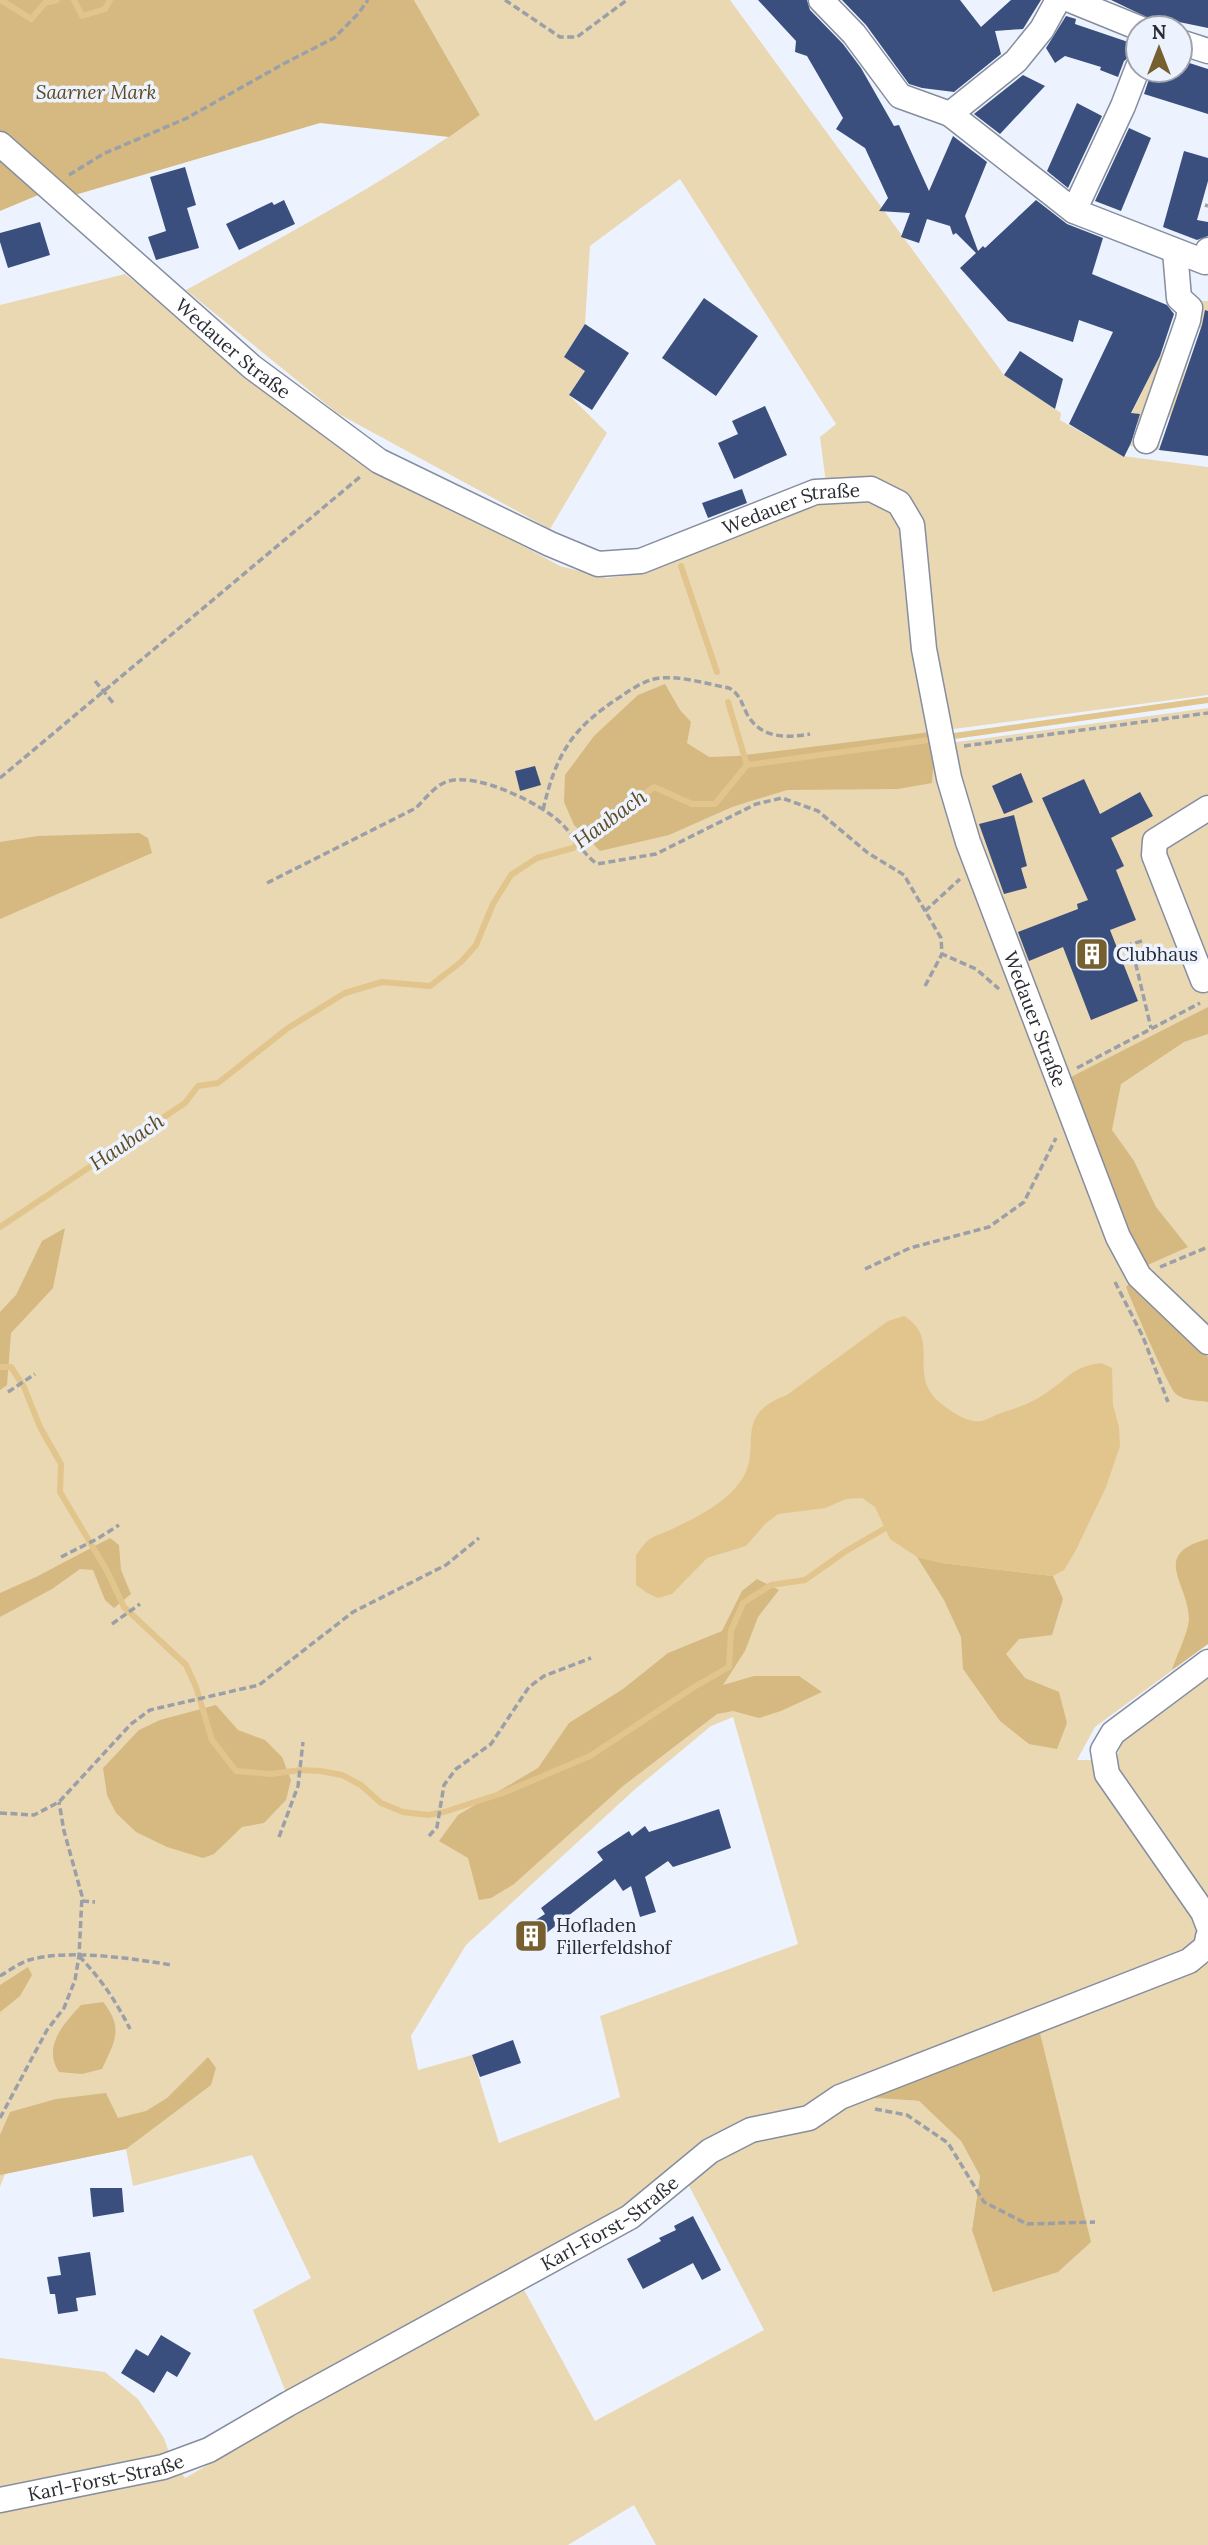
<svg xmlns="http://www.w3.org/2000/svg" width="1208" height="2545" viewBox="0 0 1208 2545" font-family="Lora,serif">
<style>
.green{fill:#ead8b3;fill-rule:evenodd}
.forest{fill:#d5b980}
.water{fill:#e1c58c}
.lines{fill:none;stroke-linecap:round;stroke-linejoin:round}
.stream{stroke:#e1c58c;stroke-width:6}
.building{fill:#3a4f7d}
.minor-casing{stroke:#858d9e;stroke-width:27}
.path{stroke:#9a9fa8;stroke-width:3.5;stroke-dasharray:7 3.5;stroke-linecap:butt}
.minor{stroke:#fff;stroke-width:24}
.labels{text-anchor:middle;stroke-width:7;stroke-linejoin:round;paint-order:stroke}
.park-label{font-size:19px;font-style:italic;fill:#5d491d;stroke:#edf3fe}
.street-label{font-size:19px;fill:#292c33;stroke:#edf3fe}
.poi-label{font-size:19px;fill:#292c33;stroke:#edf3fe;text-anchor:start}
.water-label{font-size:21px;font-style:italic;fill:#5f4b1f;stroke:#edf3fe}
</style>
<rect width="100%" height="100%" fill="#edf3fe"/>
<g class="green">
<path d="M 414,0 L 730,0 L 1004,375 L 1061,413 L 1060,420 L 1123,456 L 1208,467 L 1208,695 L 931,732 L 935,745 L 1208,708 L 1208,1331 L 1132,1282 L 1208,1357 L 1208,1644 L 1095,1727 L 1077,1760 L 1116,1760 L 1123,1739 L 1208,1676 L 1208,2545 L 656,2545 L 634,2505 L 568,2545 L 0,2545 L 0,2358 L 105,2372 L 138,2399 L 164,2438 L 171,2458 L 185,2478 L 522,2286 L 595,2421 L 764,2330 L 687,2182 L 620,2214 L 287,2395 L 253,2310 L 311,2278 L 252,2155 L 133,2186 L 126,2149 L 5,2174 L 0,2187 L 0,305 L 125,274 L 318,427 L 383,470 L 560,566 L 607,578 L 646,573 L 828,499 L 820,437 L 836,424 L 680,179 L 590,246 L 585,324 L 564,357 L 585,371 L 569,395 L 607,433 L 550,529 L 337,413 L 186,290 C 286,235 388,181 480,115 ZM 733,1717 L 798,1944 L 600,2016 L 620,2097 L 499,2143 L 472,2055 L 418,2070 L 411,2036 L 466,1945 L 633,1791 L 711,1726 ZM 1038,2026 L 972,2230 L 980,2176 L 961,2141 L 919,2101 L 864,2097 Z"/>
<polygon points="1203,301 1208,301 1208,331 1193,326 1187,347 1192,349 1172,417 1162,417 1159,450 1130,446 1141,426 1129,418 1183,310"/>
</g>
<g class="forest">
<polygon points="0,0 414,0 480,115 449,137 320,123 51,202 43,193 0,211"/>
<polygon points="665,684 680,710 691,722 687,743 709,757 737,756 931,732 935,745 932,783 898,789 787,790 732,807 669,835 600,851 574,825 564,802 565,775 594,736 638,695"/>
<polygon points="139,833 148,838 152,853 0,919 0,842 38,836"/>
<polygon points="1208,1007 1208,1034 1184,1042 1121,1084 1112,1130 1134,1161 1156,1207 1188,1247 1143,1267 1065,1080"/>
<polygon points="65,1228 53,1288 11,1333 7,1385 0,1390 0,1312 16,1295 42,1241"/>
<path d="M 1131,1282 L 1208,1357 L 1208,1402 C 1198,1400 1184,1401 1176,1394 C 1169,1389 1131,1300 1126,1287 Z"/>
<polygon points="110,1538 119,1545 121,1570 131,1594 114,1608 105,1600 93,1570 80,1569 52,1589 0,1617 0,1593 36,1577"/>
<path d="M 1208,1539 L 1208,1644 L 1172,1670 C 1176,1657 1189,1631 1189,1618 C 1188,1582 1150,1554 1208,1539 Z"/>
<polygon points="917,1557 942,1563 1053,1576 1063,1599 1052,1635 1019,1639 1006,1654 1025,1678 1059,1692 1067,1723 1057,1749 1029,1744 1000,1721 963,1669 961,1637 944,1600"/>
<polygon points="757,1579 779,1590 758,1617 745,1651 723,1685 754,1676 799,1676 822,1692 781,1711 759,1718 733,1711 717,1714 623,1786 514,1884 491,1898 479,1900 468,1858 439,1841 458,1815 538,1768 569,1723 623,1689 668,1653 722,1631 742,1591"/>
<polygon points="216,1705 238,1730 265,1740 282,1757 291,1780 286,1800 264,1823 242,1827 214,1854 203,1858 167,1847 136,1832 116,1813 107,1795 103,1768 139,1730 160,1720"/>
<polygon points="28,1967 32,1975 20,1996 0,2012 0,1985"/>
<path d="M 103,2002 C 124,2028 115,2041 102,2069 L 82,2074 L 59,2072 C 42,2046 64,2024 81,2005 Z"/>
<polygon points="1038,2025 1091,2242 1058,2272 993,2292 972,2230 980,2176 961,2141 919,2101 862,2097"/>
<polygon points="208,2057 216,2068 211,2085 126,2149 0,2175 0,2135 10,2112 56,2099 106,2093 118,2118 146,2111 167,2098"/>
</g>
<path class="water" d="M 904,1316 C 942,1339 907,1373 938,1401 C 949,1410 966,1423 981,1421 C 988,1420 994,1415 1001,1413 C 1017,1408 1032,1403 1046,1393 C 1070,1378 1069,1368 1101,1363 L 1112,1368 L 1113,1405 L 1119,1427 L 1120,1446 L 1106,1487 L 1075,1552 L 1064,1570 L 1053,1576 L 942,1563 L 917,1557 L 890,1539 L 875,1507 L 862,1498 L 846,1499 L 825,1508 L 778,1514 L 765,1524 L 746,1546 L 707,1558 L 672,1594 L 658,1598 L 647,1593 L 636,1585 L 636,1555 C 640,1550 645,1542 650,1539 C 656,1535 664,1533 670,1530 C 695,1518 719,1507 737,1486 C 768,1451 727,1417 787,1395 L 888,1321 Z"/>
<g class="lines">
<g class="stream">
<polyline points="1,0 31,19 45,3 57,0"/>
<polyline points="74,0 82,16 105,9 110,0"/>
<polyline points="681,566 717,672"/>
<polyline points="728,702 747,765"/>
<polyline points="947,737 1208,700"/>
<polyline points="0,1227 185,1103 198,1086 218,1083 288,1028 345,993 382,982 430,986 461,962 476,945 493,904 511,875 537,858 573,848 654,787 692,804 715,804 747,765 936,739"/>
<polyline points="0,1367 11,1367 24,1387 40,1427 61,1464 60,1492 107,1571 124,1607 186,1665 196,1687 212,1740 236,1771 271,1774 301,1770 320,1771 342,1775 361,1785 381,1803 403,1812 428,1815 444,1812 503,1793 590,1756 694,1687 729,1667 731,1631 743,1603 771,1585 805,1580 846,1551 884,1529"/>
</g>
</g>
<g class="building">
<polygon points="758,0 807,0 810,10 843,44 861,68 894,126 899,125 929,191 953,136 987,162 965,216 978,251 983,246 985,248 1036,200 1067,224 1103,238 1092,274 1167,305 1174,314 1160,356 1131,413 1140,414 1131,443 1124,457 1069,424 1113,332 1079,320 1073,342 1008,321 960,268 976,253 956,233 953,235 950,226 927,219 919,243 901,237 910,213 879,211 888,198 865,148 836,129 843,118 807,56 795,52 796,41"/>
<polygon points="842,0 960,0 981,27 1011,0 1041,0 1023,29 995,31 1001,54 954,92 922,88 909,84 866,25"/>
<polygon points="1111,0 1208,0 1208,28 1179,22 1178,27 1161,24"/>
<polygon points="1066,16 1076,19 1075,24 1134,44 1133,54 1124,61 1118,77 1100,70 1101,67 1065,56 1055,63 1046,48"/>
<polygon points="1180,60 1208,69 1208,114 1144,94 1152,70 1180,70"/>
<polygon points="1023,75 1045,86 1000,134 974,114"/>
<polygon points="1077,103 1102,116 1068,188 1047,171"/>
<polygon points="1129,128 1151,138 1121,211 1095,201"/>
<polygon points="1184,151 1208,158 1208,181 1197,220 1208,222 1208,236 1197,240 1163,227"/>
<polygon points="185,167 196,205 187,208 199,248 156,260 148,237 166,231 150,177"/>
<polygon points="284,200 295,224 239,250 226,224 272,202 274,205"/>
<polygon points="40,222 50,255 8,268 0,242 0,233"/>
<polygon points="704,298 758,336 716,396 662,358"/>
<polygon points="1205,310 1208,311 1208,456 1159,450 1202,325"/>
<polygon points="585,324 629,353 592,410 569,395 585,371 564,357"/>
<polygon points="1020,351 1063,379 1055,409 1004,375"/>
<polygon points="765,406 787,455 734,479 718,443 738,434 732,421"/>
<polygon points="742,489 747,503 708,518 702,503"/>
<polygon points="535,766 541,785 520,791 515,771"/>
<polygon points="1021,773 1033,802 1004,814 992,786"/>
<polygon points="1084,779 1100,814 1140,792 1153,816 1111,838 1124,866 1116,870 1136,920 1110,930 1138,1001 1091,1020 1063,947 1029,961 1018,932 1078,909 1077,904 1088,900 1042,798"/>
<polygon points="1014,815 1027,866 1021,868 1027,888 1004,894 979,824"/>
<polygon points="719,1809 731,1848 673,1867 668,1861 645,1877 656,1912 640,1917 631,1886 623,1891 615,1879 544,1935 546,1939 528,1951 516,1933 545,1914 541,1908 603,1860 597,1852 629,1831 632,1836 645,1826 649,1832"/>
<polygon points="513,2040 521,2063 480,2077 472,2055"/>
<polygon points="90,2188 122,2188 124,2212 93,2217"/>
<polygon points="693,2216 721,2270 702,2280 693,2263 643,2289 627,2259 661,2241 659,2238 676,2230 674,2226"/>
<polygon points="90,2252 96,2295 76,2298 78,2311 58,2314 55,2294 50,2294 47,2277 61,2275 58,2257"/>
<polygon points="161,2335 191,2353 177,2377 167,2371 154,2393 121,2373 136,2349 148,2356"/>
</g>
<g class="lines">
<defs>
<g id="minor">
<polyline points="821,0 854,34 900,96 950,114 1016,61 1042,29 1058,0"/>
<polyline points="1070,0 1139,28"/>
<polyline points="1180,42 1208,51"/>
<polyline points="950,114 1074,211 1205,262 1208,250"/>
<path id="s1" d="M 0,144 L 252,367 L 379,461 L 550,544 L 598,564 L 641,561 L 815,492 L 871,489 L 899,503 L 912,525 L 924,649 L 949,778 L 968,842 L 1118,1237 L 1139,1276 L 1208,1342"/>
<polyline points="1074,211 1123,106 1138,67"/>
<polyline points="1146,441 1188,320 1190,308 1179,298 1175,251"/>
<polyline points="1203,980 1154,855 1155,841 1208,808"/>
<polyline points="1208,1662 1113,1733 1103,1750 1107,1774 1203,1912 1208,1925"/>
<path id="s2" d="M 0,2500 L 163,2467 L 209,2450 L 288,2404 L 630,2217 L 710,2151 L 751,2130 L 809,2118 L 840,2097 L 1189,1961 L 1206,1947 L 1208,1937"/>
</g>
</defs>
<use href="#minor" class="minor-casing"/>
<g class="path">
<polyline points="505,0 560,37 577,37 627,0"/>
<polyline points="69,175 103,154 187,118 285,63 334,38 358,14 368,0"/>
<polyline points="1205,205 1208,206"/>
<polyline points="95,681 115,705"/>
<polyline points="964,746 1208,713"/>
<polyline points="0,778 361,476"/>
<path d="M 543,810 C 556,754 572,728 620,697 C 630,690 642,682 654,679 C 677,674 706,684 729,688 C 740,694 742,704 747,714 C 761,739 786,738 810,734"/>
<path d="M 267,883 L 416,808 C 425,799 436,784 449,781 C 478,773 541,803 562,824 C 575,837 582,853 597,864 L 656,854 L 756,804 L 782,798 L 818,811 L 868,853 L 904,875 L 941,938 L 942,954 L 976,969 L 999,989"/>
<polyline points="925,911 960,879"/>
<polyline points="1142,941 1131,944 1151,1028"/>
<polyline points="925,986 942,954"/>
<polyline points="1077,1068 1200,1003"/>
<polyline points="1160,1267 1208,1247"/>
<polyline points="865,1269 910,1248 989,1227 1024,1202 1056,1138"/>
<polyline points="1115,1282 1143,1337 1168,1402"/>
<polyline points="8,1392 35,1374"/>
<polyline points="61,1557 97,1539 119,1525"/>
<polyline points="112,1624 140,1604"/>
<polyline points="0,1813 34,1815 59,1802 131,1724 150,1710 259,1685 353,1612 446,1565 479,1538"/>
<polyline points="429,1836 437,1827 444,1785 456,1769 491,1744 529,1687 544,1676 591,1658"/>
<polyline points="279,1837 298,1786 303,1742"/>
<polyline points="82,1901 95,1902"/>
<path d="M 79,1956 C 101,1979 116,2001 130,2029"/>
<path d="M 0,1976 C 9,1971 19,1963 29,1960 C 67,1949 131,1958 171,1965"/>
<polyline points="875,2109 907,2115 948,2143 984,2202 1027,2224 1095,2222"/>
<polyline points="0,2118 47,2030 64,2008 75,1980 79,1956 82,1896 64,1831 59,1802"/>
</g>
<use href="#minor" class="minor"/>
</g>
<defs>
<symbol id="building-square" viewBox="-11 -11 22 22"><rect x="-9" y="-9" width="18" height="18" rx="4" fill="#776030" stroke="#edf3fe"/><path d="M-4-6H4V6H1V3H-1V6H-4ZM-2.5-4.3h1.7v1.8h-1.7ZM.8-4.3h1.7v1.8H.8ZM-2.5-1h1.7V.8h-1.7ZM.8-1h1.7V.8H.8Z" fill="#fff"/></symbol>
</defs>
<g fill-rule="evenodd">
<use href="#building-square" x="1073" y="935" width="38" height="38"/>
<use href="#building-square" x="512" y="1917" width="38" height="38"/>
</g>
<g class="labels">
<g class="park-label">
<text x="96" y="99">Saarner Mark</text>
</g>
<g class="street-label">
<text dy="7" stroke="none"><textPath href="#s1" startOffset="310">Wedauer Straße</textPath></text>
<text dy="7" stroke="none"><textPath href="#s1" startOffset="940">Wedauer Straße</textPath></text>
<text dy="7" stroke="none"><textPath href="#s1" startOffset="1592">Wedauer Straße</textPath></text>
<text dy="7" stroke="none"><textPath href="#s2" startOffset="676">Karl-Forst-Straße</textPath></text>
<text dy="7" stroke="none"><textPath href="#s2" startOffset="108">Karl-Forst-Straße</textPath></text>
</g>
<g class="poi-label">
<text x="1116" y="961">Clubhaus</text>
<text x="556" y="1932">Hofladen<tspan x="556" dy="22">Fillerfeldshof</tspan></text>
</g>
<g class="water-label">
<text transform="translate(610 819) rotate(-36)" y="7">Haubach</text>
<text transform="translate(127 1142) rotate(-34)" y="7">Haubach</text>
</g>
</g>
<g transform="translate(1159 49)"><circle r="33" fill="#edf3fe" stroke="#9fa3ad" stroke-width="2"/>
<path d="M0-5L12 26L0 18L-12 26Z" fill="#776030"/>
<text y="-10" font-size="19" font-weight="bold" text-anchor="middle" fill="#292c33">N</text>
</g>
</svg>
